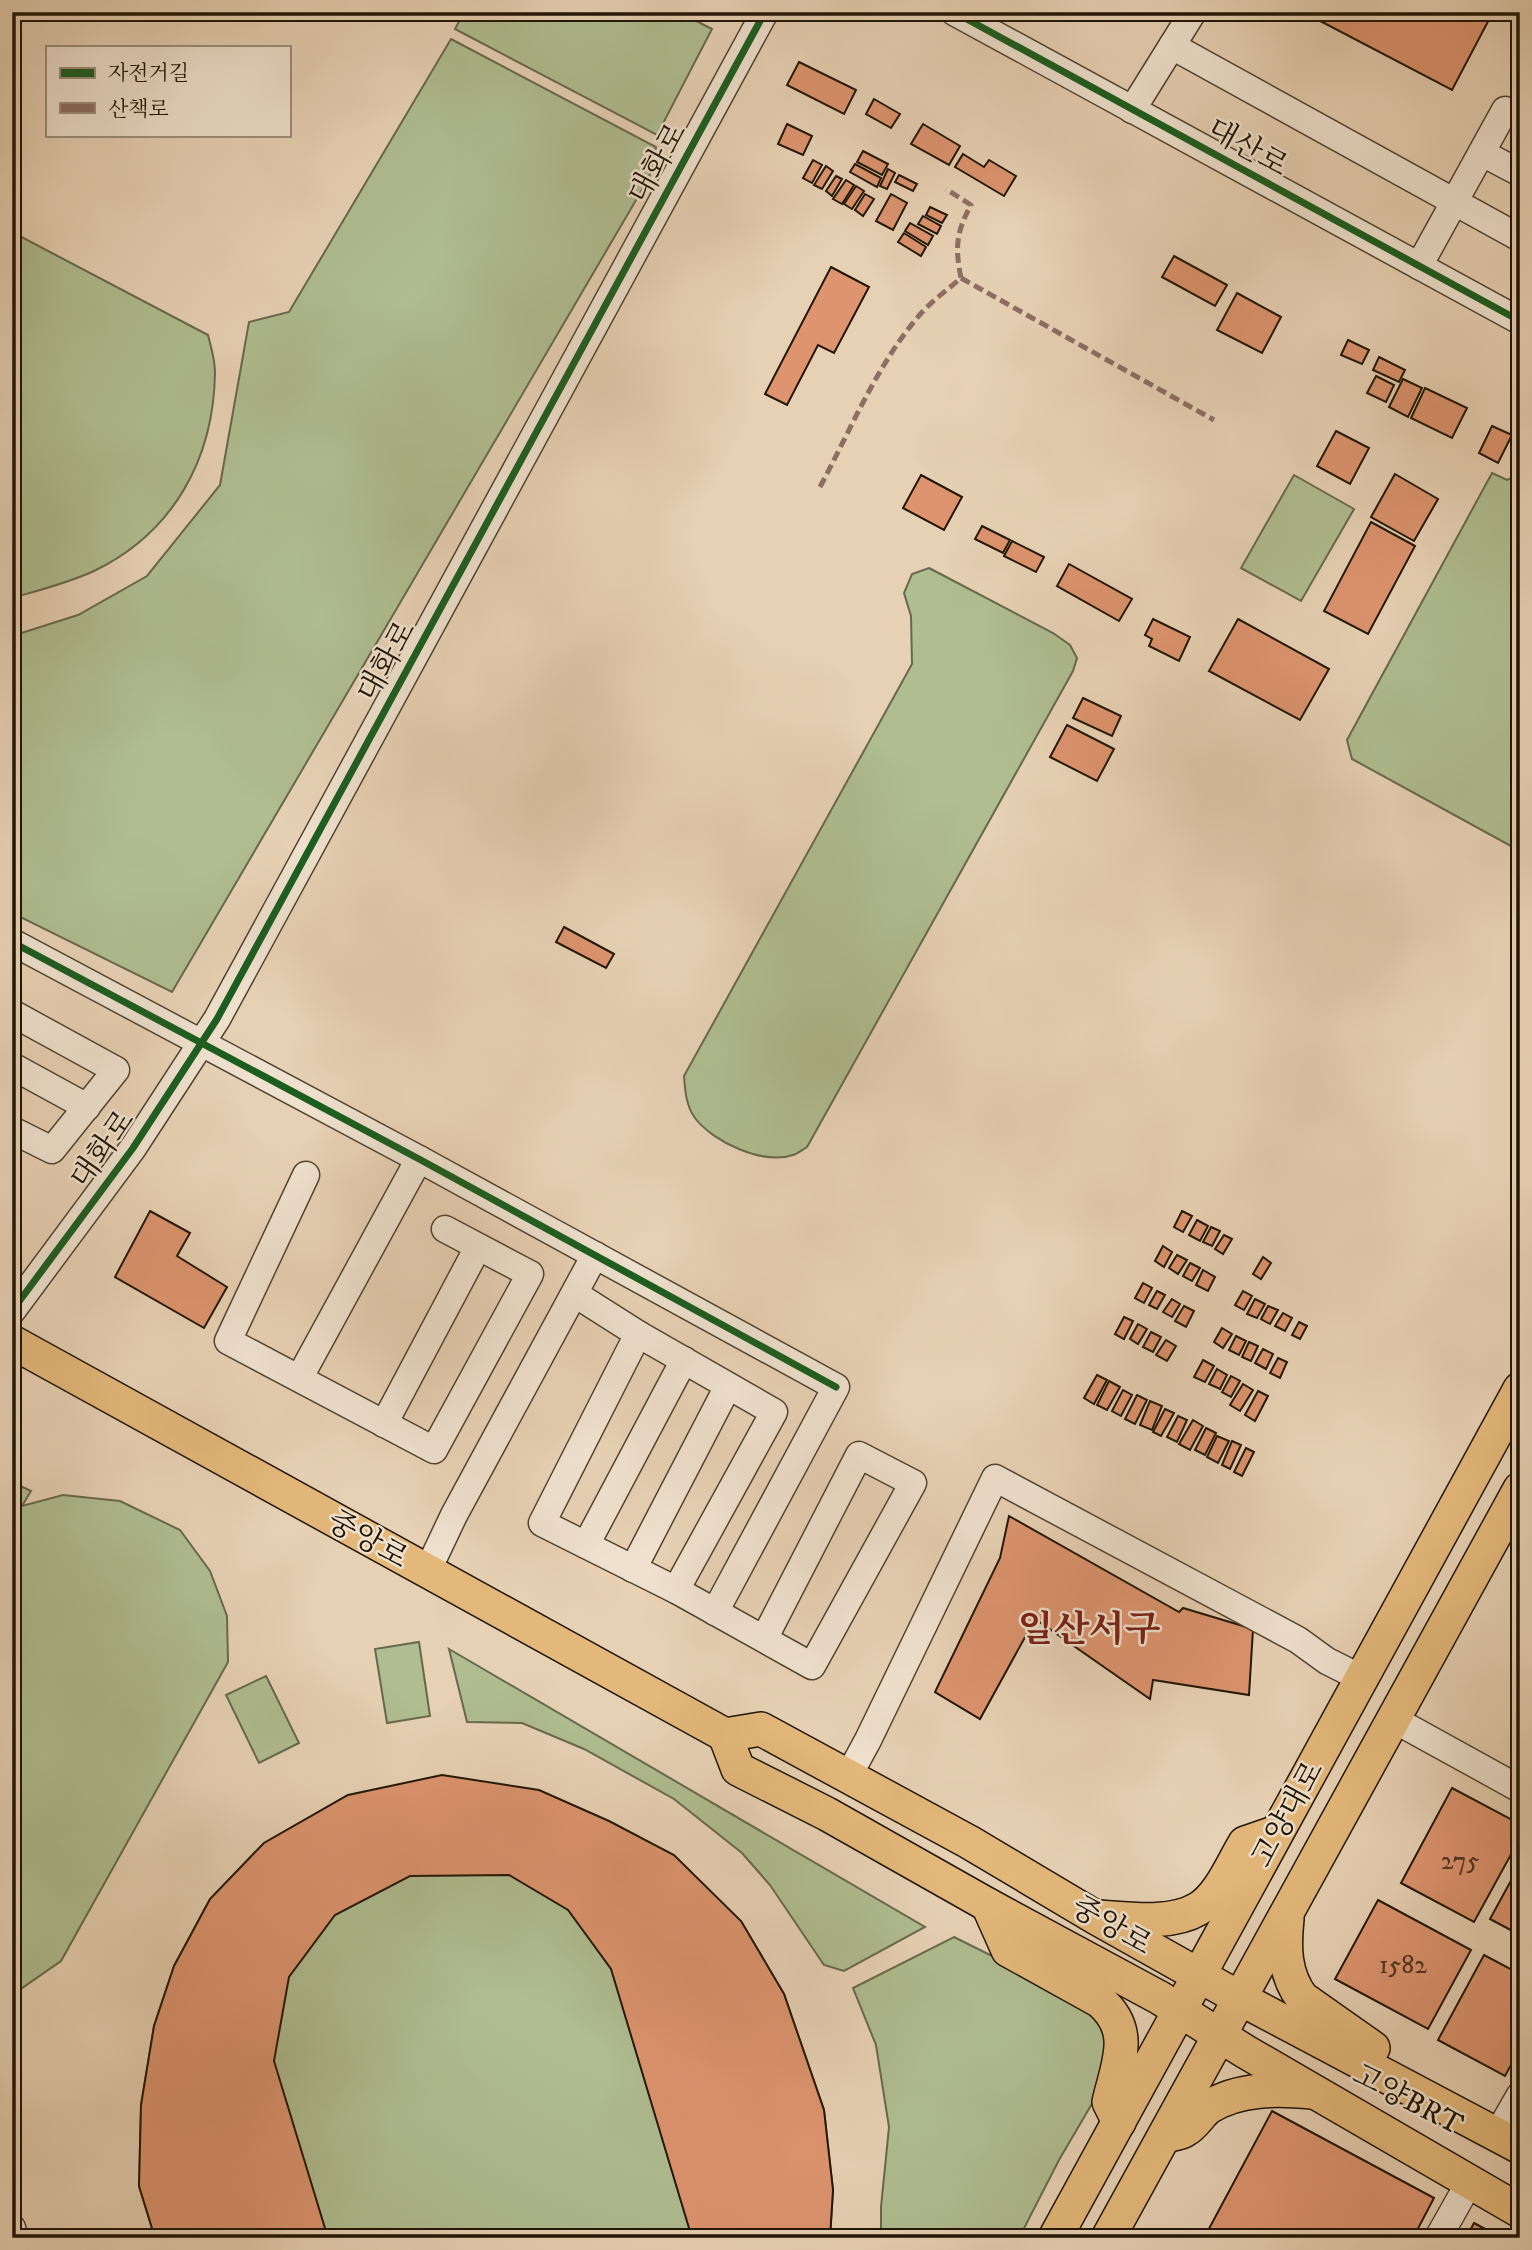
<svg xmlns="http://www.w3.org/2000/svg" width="1532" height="2250" viewBox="0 0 1532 2250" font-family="'IM FELL DW Pica','Noto Serif KR',serif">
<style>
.green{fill:#afbd91;stroke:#68694b;stroke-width:2}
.building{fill:#dd946f;stroke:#201505;stroke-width:2}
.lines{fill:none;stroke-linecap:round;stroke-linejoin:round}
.minor-casing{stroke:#524431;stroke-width:29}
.major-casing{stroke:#201505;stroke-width:36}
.minor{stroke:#efe1ce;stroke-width:26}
.major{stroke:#e4b87a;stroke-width:33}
.quiet{stroke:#8d6e63;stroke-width:5;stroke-dasharray:10 5;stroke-linecap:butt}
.cycleway-casing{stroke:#efe1ce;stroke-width:11}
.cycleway{stroke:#1b5e20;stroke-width:7}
.labels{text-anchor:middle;stroke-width:5;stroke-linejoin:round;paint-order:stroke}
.number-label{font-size:26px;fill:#4f3520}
.street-label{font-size:30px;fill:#201505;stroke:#efe1ce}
.district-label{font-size:37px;font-weight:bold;fill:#7a1f14;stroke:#efe1ce}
</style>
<rect width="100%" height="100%" fill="#e7d1b4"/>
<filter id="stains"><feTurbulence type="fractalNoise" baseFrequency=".00286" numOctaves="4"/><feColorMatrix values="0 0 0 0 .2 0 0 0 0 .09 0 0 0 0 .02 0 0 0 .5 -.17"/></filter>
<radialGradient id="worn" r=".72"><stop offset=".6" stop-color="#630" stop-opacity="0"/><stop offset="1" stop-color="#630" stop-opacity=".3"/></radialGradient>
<g class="green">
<polygon points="464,12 679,12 712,29 657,135 455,29"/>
<polygon points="451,39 656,147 649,178 172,992 12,913 12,636 78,615 147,576 220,485 249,322 289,312"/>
<path d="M 12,232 L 208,335 C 211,347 215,360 215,372 C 214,459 173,533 94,571 C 68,583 40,590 12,598 Z"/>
<polygon points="1492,473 1507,480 1520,474 1520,851 1352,759 1347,740"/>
<polygon points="1294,475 1354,509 1301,601 1241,568"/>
<path d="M 929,568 L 1053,633 L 1070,645 L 1077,658 L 1073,671 L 807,1147 C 802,1150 797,1154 793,1155 C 763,1165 713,1142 695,1118 C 686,1106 685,1090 684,1076 L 912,664 L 911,616 L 904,593 L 912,574 Z"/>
<polygon points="12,1482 31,1491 22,1506 63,1495 120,1501 180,1530 210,1571 227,1616 228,1662 61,1961 12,1995"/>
<polygon points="419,1642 430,1716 387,1723 375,1649"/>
<polygon points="449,1649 925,1927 844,1971 824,1965 770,1885 742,1853 674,1799 584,1749 522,1723 467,1722"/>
<polygon points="266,1676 299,1743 259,1763 226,1695"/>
<polygon points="348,1795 741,1921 784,1994 824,2110 833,2190 830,2238 155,2238 139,2186 141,2105 154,2026 174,1966 210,1899 264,1843"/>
<polygon points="954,1937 1101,2010 1114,2066 1059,2160 1019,2238 881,2238 881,2207 889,2127 876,2045 853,1988"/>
</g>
<g class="building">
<polygon points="1303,12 1493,12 1452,90"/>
<polygon points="799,62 856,90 844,114 787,85"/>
<polygon points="874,99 900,114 891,128 866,114"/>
<polygon points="787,124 812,136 803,155 778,144"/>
<polygon points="923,124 960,146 949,165 911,144"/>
<polygon points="863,151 888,164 882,175 857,162"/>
<polygon points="963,154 984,167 989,160 1016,176 1004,196 955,167"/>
<polygon points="813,160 822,165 812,183 803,178"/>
<polygon points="855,164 881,178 877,187 850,172"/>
<polygon points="826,166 833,171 822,189 814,185"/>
<polygon points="888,169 895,173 887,189 880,186"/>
<polygon points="899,175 917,184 913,191 895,182"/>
<polygon points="836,176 842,179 832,196 826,191"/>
<polygon points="846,180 854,185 842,204 833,199"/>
<polygon points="856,186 864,191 852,209 844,204"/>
<polygon points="865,194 874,199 863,216 855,210"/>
<polygon points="891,194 907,203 893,230 876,221"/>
<polygon points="930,207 947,215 942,223 926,215"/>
<polygon points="923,216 941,226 937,234 918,224"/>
<polygon points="910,223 933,236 928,245 905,231"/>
<polygon points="904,233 926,247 921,256 898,242"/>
<polygon points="1174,256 1227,285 1215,306 1162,277"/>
<polygon points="831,267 869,287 834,353 818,345 787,405 765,394"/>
<polygon points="1237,293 1281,317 1262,353 1217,330"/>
<polygon points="1348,340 1369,350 1362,364 1341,355"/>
<polygon points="1379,357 1405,370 1399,382 1373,370"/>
<polygon points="1376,376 1394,385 1386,402 1367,393"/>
<polygon points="1403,379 1422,388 1408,417 1389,407"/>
<polygon points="1425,388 1467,408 1452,438 1411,418"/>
<polygon points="1492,426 1512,435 1498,463 1479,453"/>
<polygon points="1336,431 1369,448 1350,484 1317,466"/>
<polygon points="1395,474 1438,499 1414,541 1371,517"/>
<polygon points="921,475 962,497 944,530 903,508"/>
<polygon points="1371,522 1415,546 1368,634 1324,611"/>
<polygon points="982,526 1010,540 1003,553 975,539"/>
<polygon points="1012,541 1044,557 1036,572 1004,556"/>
<polygon points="1069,564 1132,599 1119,621 1057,586"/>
<polygon points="1153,619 1190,637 1179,661 1149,646 1152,639 1145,635"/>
<polygon points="1238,619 1329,669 1300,720 1209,671"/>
<polygon points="1083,698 1121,716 1112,736 1073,718"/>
<polygon points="1067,725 1114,749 1097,781 1050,757"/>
<polygon points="564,927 614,954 606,968 556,942"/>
<polygon points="150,1211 190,1233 177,1256 227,1287 204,1328 115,1277"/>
<polygon points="1182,1211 1192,1216 1183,1232 1174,1227"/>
<polygon points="1197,1220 1208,1226 1200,1241 1189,1235"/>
<polygon points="1211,1227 1220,1231 1212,1246 1203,1242"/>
<polygon points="1224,1235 1232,1239 1223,1254 1215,1249"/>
<polygon points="1163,1246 1172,1252 1164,1267 1155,1261"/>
<polygon points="1177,1255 1187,1260 1178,1274 1169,1268"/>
<polygon points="1263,1257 1271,1263 1261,1279 1253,1274"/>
<polygon points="1190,1263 1200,1268 1192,1281 1183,1276"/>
<polygon points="1203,1270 1215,1277 1208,1291 1196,1285"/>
<polygon points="1143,1283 1152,1288 1144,1303 1135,1298"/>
<polygon points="1157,1291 1165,1295 1157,1309 1149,1305"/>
<polygon points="1243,1291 1252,1296 1244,1310 1235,1305"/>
<polygon points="1172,1299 1180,1304 1172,1317 1163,1312"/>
<polygon points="1255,1299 1265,1304 1257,1318 1247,1314"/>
<polygon points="1184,1306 1194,1311 1186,1327 1175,1321"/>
<polygon points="1268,1306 1278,1310 1270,1324 1261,1319"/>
<polygon points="1283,1313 1292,1318 1285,1331 1275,1326"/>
<polygon points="1124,1317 1133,1321 1124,1339 1115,1334"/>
<polygon points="1299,1322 1307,1326 1300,1339 1292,1335"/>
<polygon points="1138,1324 1147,1329 1138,1344 1130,1339"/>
<polygon points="1222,1328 1232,1334 1223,1348 1214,1342"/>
<polygon points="1151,1332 1161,1337 1153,1352 1143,1347"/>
<polygon points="1236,1336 1246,1341 1239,1355 1229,1350"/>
<polygon points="1166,1340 1176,1346 1167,1361 1156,1355"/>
<polygon points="1249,1342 1258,1346 1251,1361 1242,1357"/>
<polygon points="1263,1349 1273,1354 1266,1369 1255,1363"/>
<polygon points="1278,1358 1287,1362 1280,1378 1270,1373"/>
<polygon points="1203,1360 1214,1366 1205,1382 1194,1377"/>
<polygon points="1217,1369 1227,1375 1220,1389 1209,1384"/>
<polygon points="1097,1375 1107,1380 1094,1404 1084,1398"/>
<polygon points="1231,1376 1240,1381 1231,1397 1222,1392"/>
<polygon points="1109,1381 1120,1387 1107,1410 1097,1405"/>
<polygon points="1243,1384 1253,1390 1240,1411 1230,1405"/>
<polygon points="1123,1390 1132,1395 1121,1416 1112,1411"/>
<polygon points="1258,1391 1268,1396 1255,1421 1245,1415"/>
<polygon points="1137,1395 1147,1400 1135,1424 1125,1419"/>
<polygon points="1150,1401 1162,1406 1152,1430 1140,1425"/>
<polygon points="1165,1409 1174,1413 1161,1436 1153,1432"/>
<polygon points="1178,1416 1187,1420 1177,1442 1167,1437"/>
<polygon points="1193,1420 1203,1426 1190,1450 1179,1444"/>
<polygon points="1206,1428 1216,1433 1205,1455 1195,1450"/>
<polygon points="1217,1436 1229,1441 1218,1463 1207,1457"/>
<polygon points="1232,1441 1241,1445 1230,1469 1222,1465"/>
<polygon points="1246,1448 1254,1452 1242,1476 1234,1472"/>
<polygon points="1009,1516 1179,1612 1183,1608 1253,1629 1249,1695 1153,1680 1150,1699 1035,1619 980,1719 935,1692 1000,1558"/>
<polygon points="442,1775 539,1790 609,1821 674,1855 741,1921 784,1994 824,2110 833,2190 830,2238 692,2238 611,1969 568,1910 509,1875 410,1876 335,1915 289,1977 274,2061 328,2238 155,2238 139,2186 141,2105 154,2026 174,1966 210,1899 264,1843 348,1795"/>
<polygon points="1452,1788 1520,1824 1520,1838 1474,1922 1401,1883"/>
<polygon points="1520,1864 1520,1935 1490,1919"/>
<polygon points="1378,1900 1471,1950 1428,2029 1335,1979"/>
<polygon points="1520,1942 1520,1960 1512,1956"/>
<polygon points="1484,1955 1520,1974 1520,2048 1505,2076 1438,2040"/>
<polygon points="1272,2111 1434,2198 1413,2238 1204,2238"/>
<polygon points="1474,2223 1502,2238 1466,2238"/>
</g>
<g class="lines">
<defs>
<g id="minor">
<polyline points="954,12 1520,321"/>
<polyline points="1172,46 1520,238"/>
<polyline points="1132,110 1193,12"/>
<polyline points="1482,153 1520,173"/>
<polyline points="1419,266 1505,110 1520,117"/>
<polyline points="12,942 419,1159 836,1387 715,1612"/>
<polyline points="12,1013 116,1070 52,1150 12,1130"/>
<polyline points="12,1066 87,1107"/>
<polyline points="306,1175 228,1341 434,1450 530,1274 445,1229"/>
<polyline points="575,1294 638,1334 774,1412 676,1590"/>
<polyline points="12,1311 133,1148 217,1019 765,12"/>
<polyline points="638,1334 542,1523 676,1590 812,1666 913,1483 859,1455 764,1639"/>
<polyline points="300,1377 419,1159"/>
<polyline points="384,1424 478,1247"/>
<polyline points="586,1545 684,1360"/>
<polyline points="633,1569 728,1386"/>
<polyline points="427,1572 454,1515 595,1255"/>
<polyline points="1393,1719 1520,1789"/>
<polyline points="849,1775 868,1740 995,1478 1298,1640 1327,1661 1361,1678"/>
<polyline points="1497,2135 1520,2095"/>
<polyline points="12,2228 15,2238"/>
<polyline points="1438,2238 1469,2183"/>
</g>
<g id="major">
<polyline points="12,1342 725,1735 761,1729 969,1842 1095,1917 1241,1999 1520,2147"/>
<polyline points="725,1735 738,1769 827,1814 988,1905 1160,1998 1246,2052 1520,2211"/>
<path d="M 988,1905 L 1008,1950 L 1100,2001 C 1135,2031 1118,2063 1109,2102 L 1119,2122"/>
<path d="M 1100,1917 C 1130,1919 1171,1925 1198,1909 C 1220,1896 1232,1864 1245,1843 L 1277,1832"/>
<path d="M 1287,1919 C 1284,1947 1284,1974 1302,1998 L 1373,2048"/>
<path d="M 1169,2135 C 1174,2134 1181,2133 1185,2130 C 1195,2125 1200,2113 1209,2107 C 1239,2088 1278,2089 1312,2092"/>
<polyline points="1055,2238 1520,1389"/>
<polyline points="1108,2238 1520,1489"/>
</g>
</defs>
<use href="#minor" class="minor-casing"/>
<use href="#major" class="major-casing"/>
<use href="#minor" class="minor"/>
<use href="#major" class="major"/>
<g class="quiet">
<polyline points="961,278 1214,420"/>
<path d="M 820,487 C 850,431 876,367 917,318 C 929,303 946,291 961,278 C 955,248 956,232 971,205 L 946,189"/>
</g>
<defs>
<g id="cycleway">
<polyline points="954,12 1520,321"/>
<polyline points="12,942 419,1159 836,1387"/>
<polyline points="12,1311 133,1148 217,1019 765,12"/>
</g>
</defs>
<use href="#cycleway" class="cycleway-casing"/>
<use href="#cycleway" class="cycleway"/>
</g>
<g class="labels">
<g class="number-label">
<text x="1460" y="1869">275</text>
<text x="1403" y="1973">1582</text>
</g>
<g class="street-label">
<text transform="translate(1248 147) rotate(29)" y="10">대산로</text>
<text transform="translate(657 163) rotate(-61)" y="10">대화로</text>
<text transform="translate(386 661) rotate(-61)" y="10">대화로</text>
<text transform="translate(102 1149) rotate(-55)" y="10">대화로</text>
<text transform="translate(368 1539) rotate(29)" y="10">중앙로</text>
<text transform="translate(1287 1814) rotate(-61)" y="10">고양대로</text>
<text transform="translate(1112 1925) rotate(30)" y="10">중앙로</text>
<text transform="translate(1408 2099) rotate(27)" y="10">고양BRT</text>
</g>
<g class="district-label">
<text x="1089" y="1641">일산서구</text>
</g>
</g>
<rect width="1532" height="2250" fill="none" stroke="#e7d1b4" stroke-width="42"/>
<rect x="14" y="14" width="1504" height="2222" fill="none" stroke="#201505" stroke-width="3.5"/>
<rect x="21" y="21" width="1490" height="2208" fill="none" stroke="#201505" stroke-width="2"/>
<rect x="46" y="46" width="245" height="91" fill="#efe1ce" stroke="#9c8f7e" stroke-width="2"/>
<rect x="60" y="68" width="35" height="10" fill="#1b5e20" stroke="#9c8f7e" stroke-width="2"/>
<text x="108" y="80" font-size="21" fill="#201505">자전거길</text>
<rect x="60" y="103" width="35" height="10" fill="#8d6e63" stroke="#9c8f7e" stroke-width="2"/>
<text x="108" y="116" font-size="21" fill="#201505">산책로</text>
<rect width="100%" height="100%" filter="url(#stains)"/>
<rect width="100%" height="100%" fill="url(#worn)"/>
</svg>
